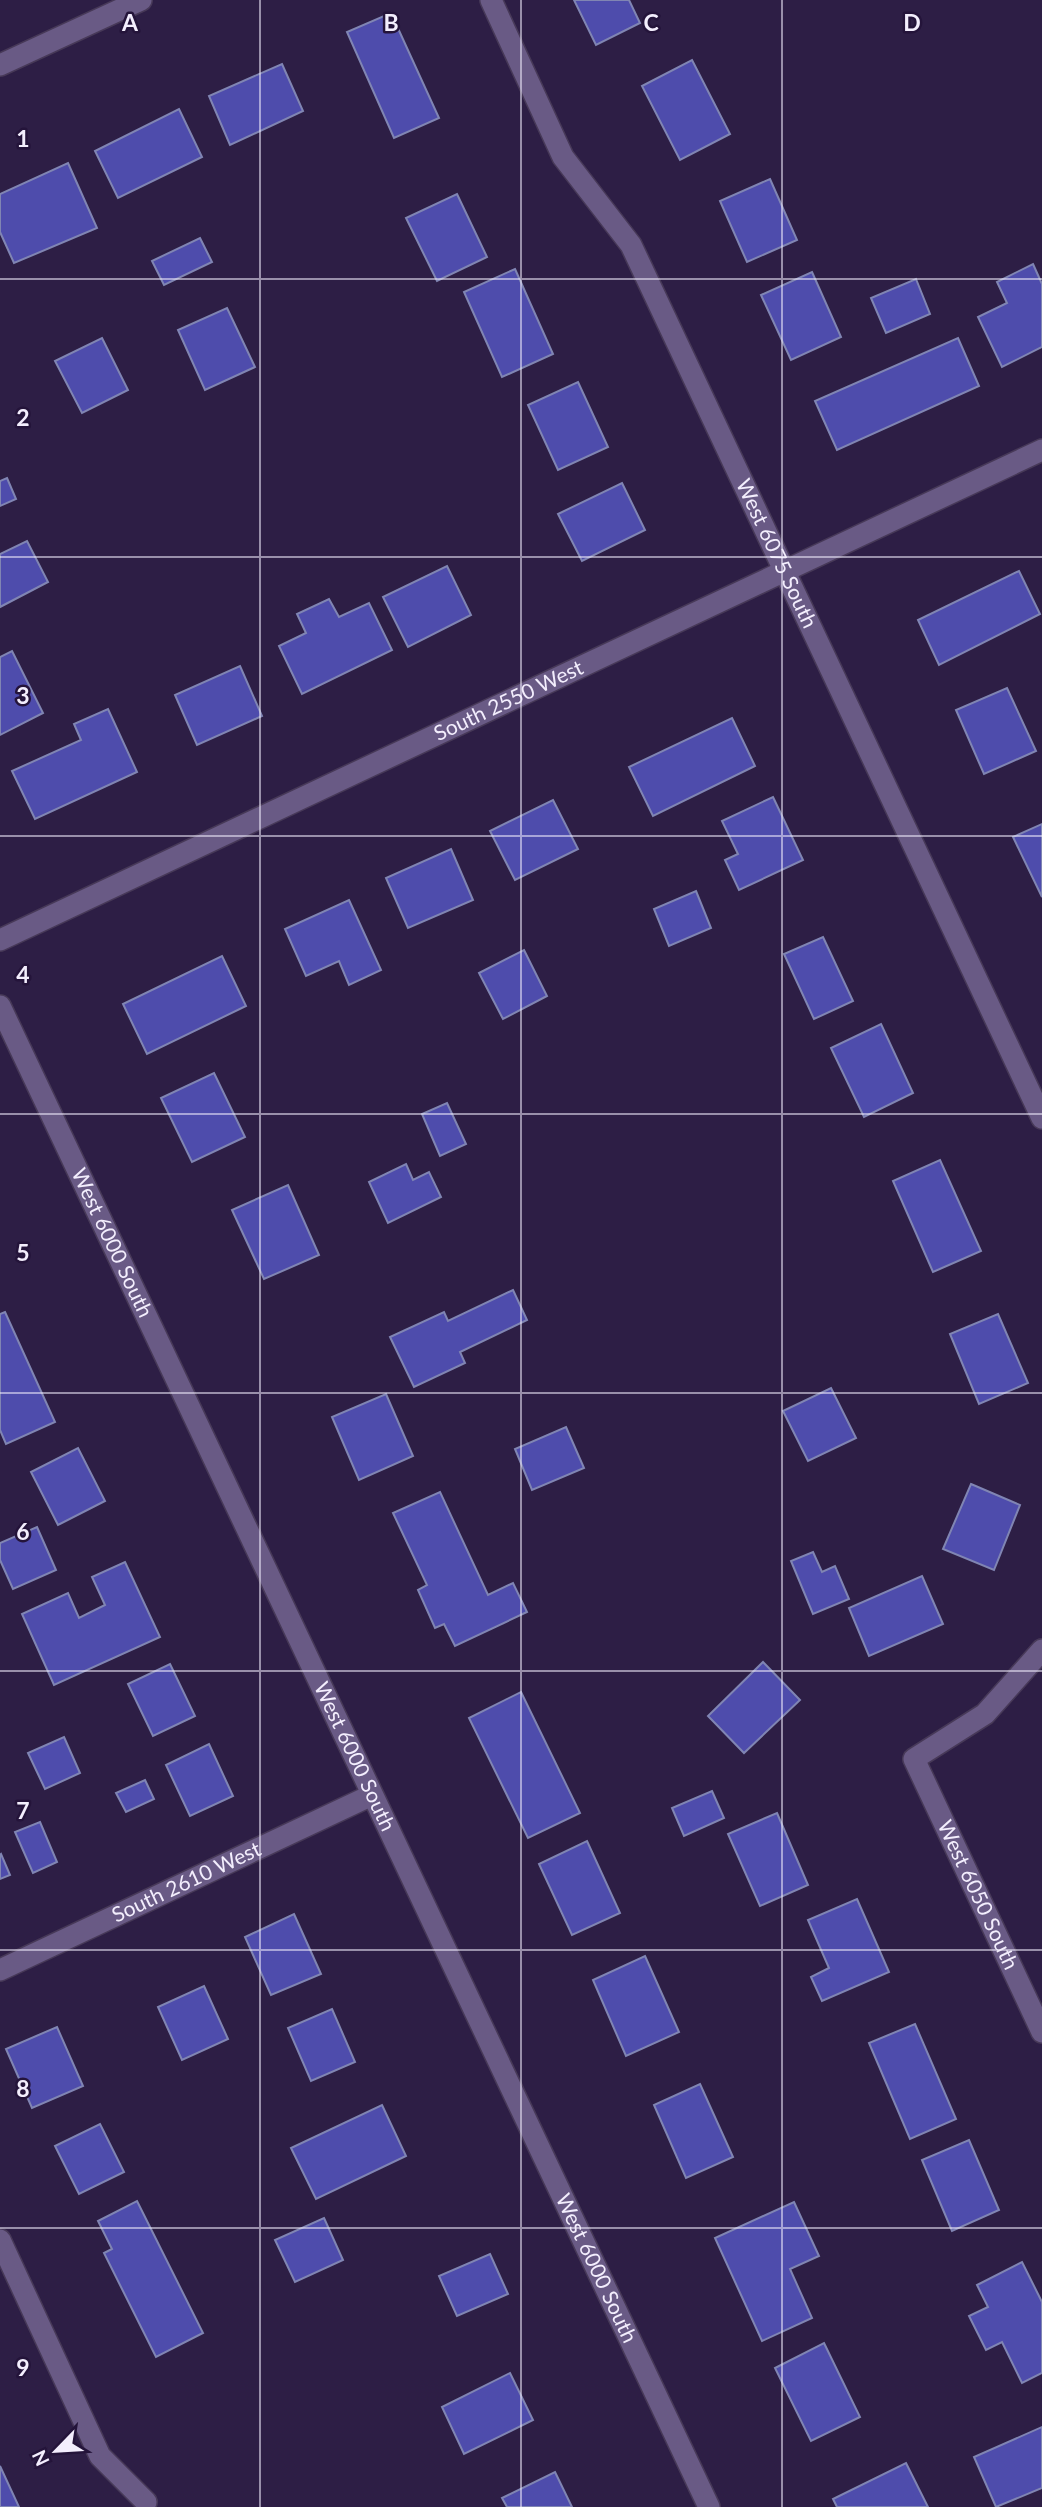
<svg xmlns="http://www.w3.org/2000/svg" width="1042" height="2507" viewBox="0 0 1042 2507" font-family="Lato,sans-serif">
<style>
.building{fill:#4e4cac;stroke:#8085b3;stroke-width:2}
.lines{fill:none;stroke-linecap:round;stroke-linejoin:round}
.street-casing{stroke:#473958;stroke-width:24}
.secondary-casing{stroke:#473958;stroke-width:24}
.street{stroke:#695a85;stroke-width:21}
.secondary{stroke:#695a85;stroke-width:21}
.grid{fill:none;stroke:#f3eefd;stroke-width:2;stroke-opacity:0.55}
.labels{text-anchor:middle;stroke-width:5;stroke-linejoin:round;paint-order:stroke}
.street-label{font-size:21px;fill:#f3eefd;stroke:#24143a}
.grid-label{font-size:23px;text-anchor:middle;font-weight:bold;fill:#f3eefd;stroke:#24143a;stroke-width:5;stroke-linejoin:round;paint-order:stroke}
</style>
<rect width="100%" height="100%" fill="#2d1e45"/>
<g class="building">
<polygon points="574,0 629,0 640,23 596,45"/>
<polygon points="391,13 439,118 394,138 347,32"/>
<polygon points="692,60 730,134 680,160 642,86"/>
<polygon points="282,64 303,111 230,145 209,96"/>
<polygon points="179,109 202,157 118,198 95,151"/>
<polygon points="68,163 97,228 14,263 0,232 0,194"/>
<polygon points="770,179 797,240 747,262 720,201"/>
<polygon points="457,194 487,257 437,281 406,218"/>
<polygon points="200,238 212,262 164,285 152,261"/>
<polygon points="1033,264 1042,284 1042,347 1002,367 978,317 1007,303 997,282"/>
<polygon points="515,269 553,354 502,377 464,292"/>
<polygon points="812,272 841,337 791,360 761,295"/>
<polygon points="916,279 930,314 886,333 871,298"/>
<polygon points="227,308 255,367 205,390 178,330"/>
<polygon points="102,338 128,390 82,413 55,361"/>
<polygon points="958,338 979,386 837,450 815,401"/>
<polygon points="578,382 608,447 558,470 528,405"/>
<polygon points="7,478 16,499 0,506 0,481"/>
<polygon points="622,483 645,530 582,561 558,514"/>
<polygon points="27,541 48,582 0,607 0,554"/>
<polygon points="447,566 471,615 408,647 383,597"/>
<polygon points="1019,571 1040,614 939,665 918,620"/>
<polygon points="329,599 339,617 369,603 392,650 302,694 279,646 306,633 297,614"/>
<polygon points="12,651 43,713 0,735 0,657"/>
<polygon points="240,666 262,716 197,745 175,695"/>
<polygon points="1007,688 1036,751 984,774 956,710"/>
<polygon points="108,709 137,772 35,819 12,771 81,740 74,724"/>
<polygon points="732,718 755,766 653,816 629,767"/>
<polygon points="773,797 803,860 739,890 725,860 738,854 722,821"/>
<polygon points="553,800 578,849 515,880 490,831"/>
<polygon points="1042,824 1042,897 1013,837"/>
<polygon points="451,849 473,900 408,928 386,878"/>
<polygon points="696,891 711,928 669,946 654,909"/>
<polygon points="349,900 381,970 349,985 339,961 306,976 285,929"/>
<polygon points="823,937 853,1001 814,1019 784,954"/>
<polygon points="524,950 547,996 503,1019 479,973"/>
<polygon points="222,956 246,1006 147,1054 123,1004"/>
<polygon points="881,1024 913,1093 864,1117 831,1048"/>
<polygon points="214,1073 245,1137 192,1162 161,1098"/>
<polygon points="447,1103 466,1144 440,1156 422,1114"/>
<polygon points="940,1160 981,1251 933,1272 893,1181"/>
<polygon points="406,1164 413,1180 429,1172 441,1197 388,1223 369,1182"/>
<polygon points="288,1185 319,1255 264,1279 232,1210"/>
<polygon points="513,1290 527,1320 460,1352 465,1363 414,1387 390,1337 444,1312 448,1321"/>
<polygon points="5,1312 55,1422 6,1444 0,1430 0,1314"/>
<polygon points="998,1314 1028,1383 979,1404 950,1334"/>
<polygon points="831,1388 856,1438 808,1461 783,1411"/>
<polygon points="386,1394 413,1456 359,1480 332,1417"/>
<polygon points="566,1427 584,1468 532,1490 515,1449"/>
<polygon points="78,1448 105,1501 58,1525 31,1472"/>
<polygon points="971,1484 1020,1505 994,1570 943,1549"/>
<polygon points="440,1492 488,1595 513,1583 527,1612 455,1646 444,1624 435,1628 418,1590 427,1585 393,1513"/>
<polygon points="37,1527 56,1570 13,1589 0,1560 0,1543"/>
<polygon points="813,1552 822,1572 835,1566 849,1599 813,1614 791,1561"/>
<polygon points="125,1562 160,1637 54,1685 22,1614 68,1593 79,1618 105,1605 92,1577"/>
<polygon points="922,1576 943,1624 869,1656 849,1608"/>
<polygon points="763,1662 800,1700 744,1753 708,1716"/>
<polygon points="170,1664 195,1716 153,1736 128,1684"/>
<polygon points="521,1692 580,1813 528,1838 469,1718"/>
<polygon points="64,1737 80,1773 45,1789 28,1753"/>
<polygon points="209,1744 233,1796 190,1816 166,1765"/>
<polygon points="145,1780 154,1799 126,1812 116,1793"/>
<polygon points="712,1791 724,1818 684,1836 672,1808"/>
<polygon points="777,1813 808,1885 760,1906 728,1834"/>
<polygon points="40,1822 57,1862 33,1873 15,1832"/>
<polygon points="587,1841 620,1913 572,1935 539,1864"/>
<polygon points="1,1854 10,1875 0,1879 0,1855"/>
<polygon points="857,1899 889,1972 822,2001 811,1977 829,1968 808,1920"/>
<polygon points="294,1914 321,1974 271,1995 245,1937"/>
<polygon points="645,1956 679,2032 626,2056 593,1980"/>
<polygon points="204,1986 228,2039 182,2060 158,2007"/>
<polygon points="332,2009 355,2062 311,2081 288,2028"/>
<polygon points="915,2024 956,2119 910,2139 869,2043"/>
<polygon points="57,2027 83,2086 32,2108 6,2049"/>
<polygon points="700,2084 733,2157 686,2178 654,2105"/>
<polygon points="382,2105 406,2156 316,2199 291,2148"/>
<polygon points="100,2124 124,2172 79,2194 55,2146"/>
<polygon points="969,2140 999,2210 952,2231 922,2160"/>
<polygon points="137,2201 203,2333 156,2357 104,2253 112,2249 98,2221"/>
<polygon points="794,2202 819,2256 790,2269 812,2318 762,2341 715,2238"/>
<polygon points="324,2218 343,2260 295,2282 275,2240"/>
<polygon points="490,2254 508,2294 457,2316 439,2276"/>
<polygon points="1022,2262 1042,2302 1042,2373 1022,2383 1002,2342 986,2350 969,2316 988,2307 977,2285"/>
<polygon points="824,2343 860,2417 811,2441 775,2368"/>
<polygon points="510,2373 533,2420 464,2454 442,2407"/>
<polygon points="1042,2427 1042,2488 996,2507 974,2457"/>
<polygon points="906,2463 928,2507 837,2507 833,2499"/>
<polygon points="0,2466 19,2507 0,2507"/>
<polygon points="555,2472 572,2507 507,2507 502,2498"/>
</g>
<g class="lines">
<defs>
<g id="street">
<path id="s1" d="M 491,0 L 563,157 L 631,245 L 1042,1118"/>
<polyline points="0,65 141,0"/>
<path id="s2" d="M 0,940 L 1042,450"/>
<path id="s3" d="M 1042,1650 L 985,1714 L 914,1759 L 1042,2032"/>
<path id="s4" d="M 0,1970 L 372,1795"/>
<polyline points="0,2240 100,2456 146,2502"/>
</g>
<g id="secondary">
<path id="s5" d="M 0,1006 L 709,2507"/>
</g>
</defs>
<use href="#street" class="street-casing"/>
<use href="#secondary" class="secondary-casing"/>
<use href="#street" class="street"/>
<use href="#secondary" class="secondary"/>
</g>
<path class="grid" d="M 260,0 L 260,2507M 521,0 L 521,2507M 782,0 L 782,2507M 0,279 L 1042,279M 0,557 L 1042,557M 0,836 L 1042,836M 0,1114 L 1042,1114M 0,1393 L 1042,1393M 0,1671 L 1042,1671M 0,1950 L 1042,1950M 0,2228 L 1042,2228"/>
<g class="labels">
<g class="street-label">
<text dy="7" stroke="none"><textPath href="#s1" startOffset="625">West 6075 South</textPath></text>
<text dy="7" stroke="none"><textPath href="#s2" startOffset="562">South 2550 West</textPath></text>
<text dy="7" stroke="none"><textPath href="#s5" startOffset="262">West 6000 South</textPath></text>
<text dy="7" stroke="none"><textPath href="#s5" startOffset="830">West 6000 South</textPath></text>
<text dy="7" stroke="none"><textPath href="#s4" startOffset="206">South 2610 West</textPath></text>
<text dy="7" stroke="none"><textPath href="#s3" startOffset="320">West 6050 South</textPath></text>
<text dy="7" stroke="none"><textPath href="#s5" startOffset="1396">West 6000 South</textPath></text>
</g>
</g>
<g class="grid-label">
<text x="130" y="31">A</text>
<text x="391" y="31">B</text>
<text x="651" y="31">C</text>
<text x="912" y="31">D</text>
<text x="23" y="147">1</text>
<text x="23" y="426">2</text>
<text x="23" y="704">3</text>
<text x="23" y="983">4</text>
<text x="23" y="1261">5</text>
<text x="23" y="1540">6</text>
<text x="23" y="1819">7</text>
<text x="23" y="2097">8</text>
<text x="23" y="2376">9</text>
</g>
<g transform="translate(56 2451) rotate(245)" stroke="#24143a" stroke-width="5" paint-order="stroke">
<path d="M0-5L12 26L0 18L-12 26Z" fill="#f3eefd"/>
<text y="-10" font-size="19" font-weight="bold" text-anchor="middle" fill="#f3eefd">N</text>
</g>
</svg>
